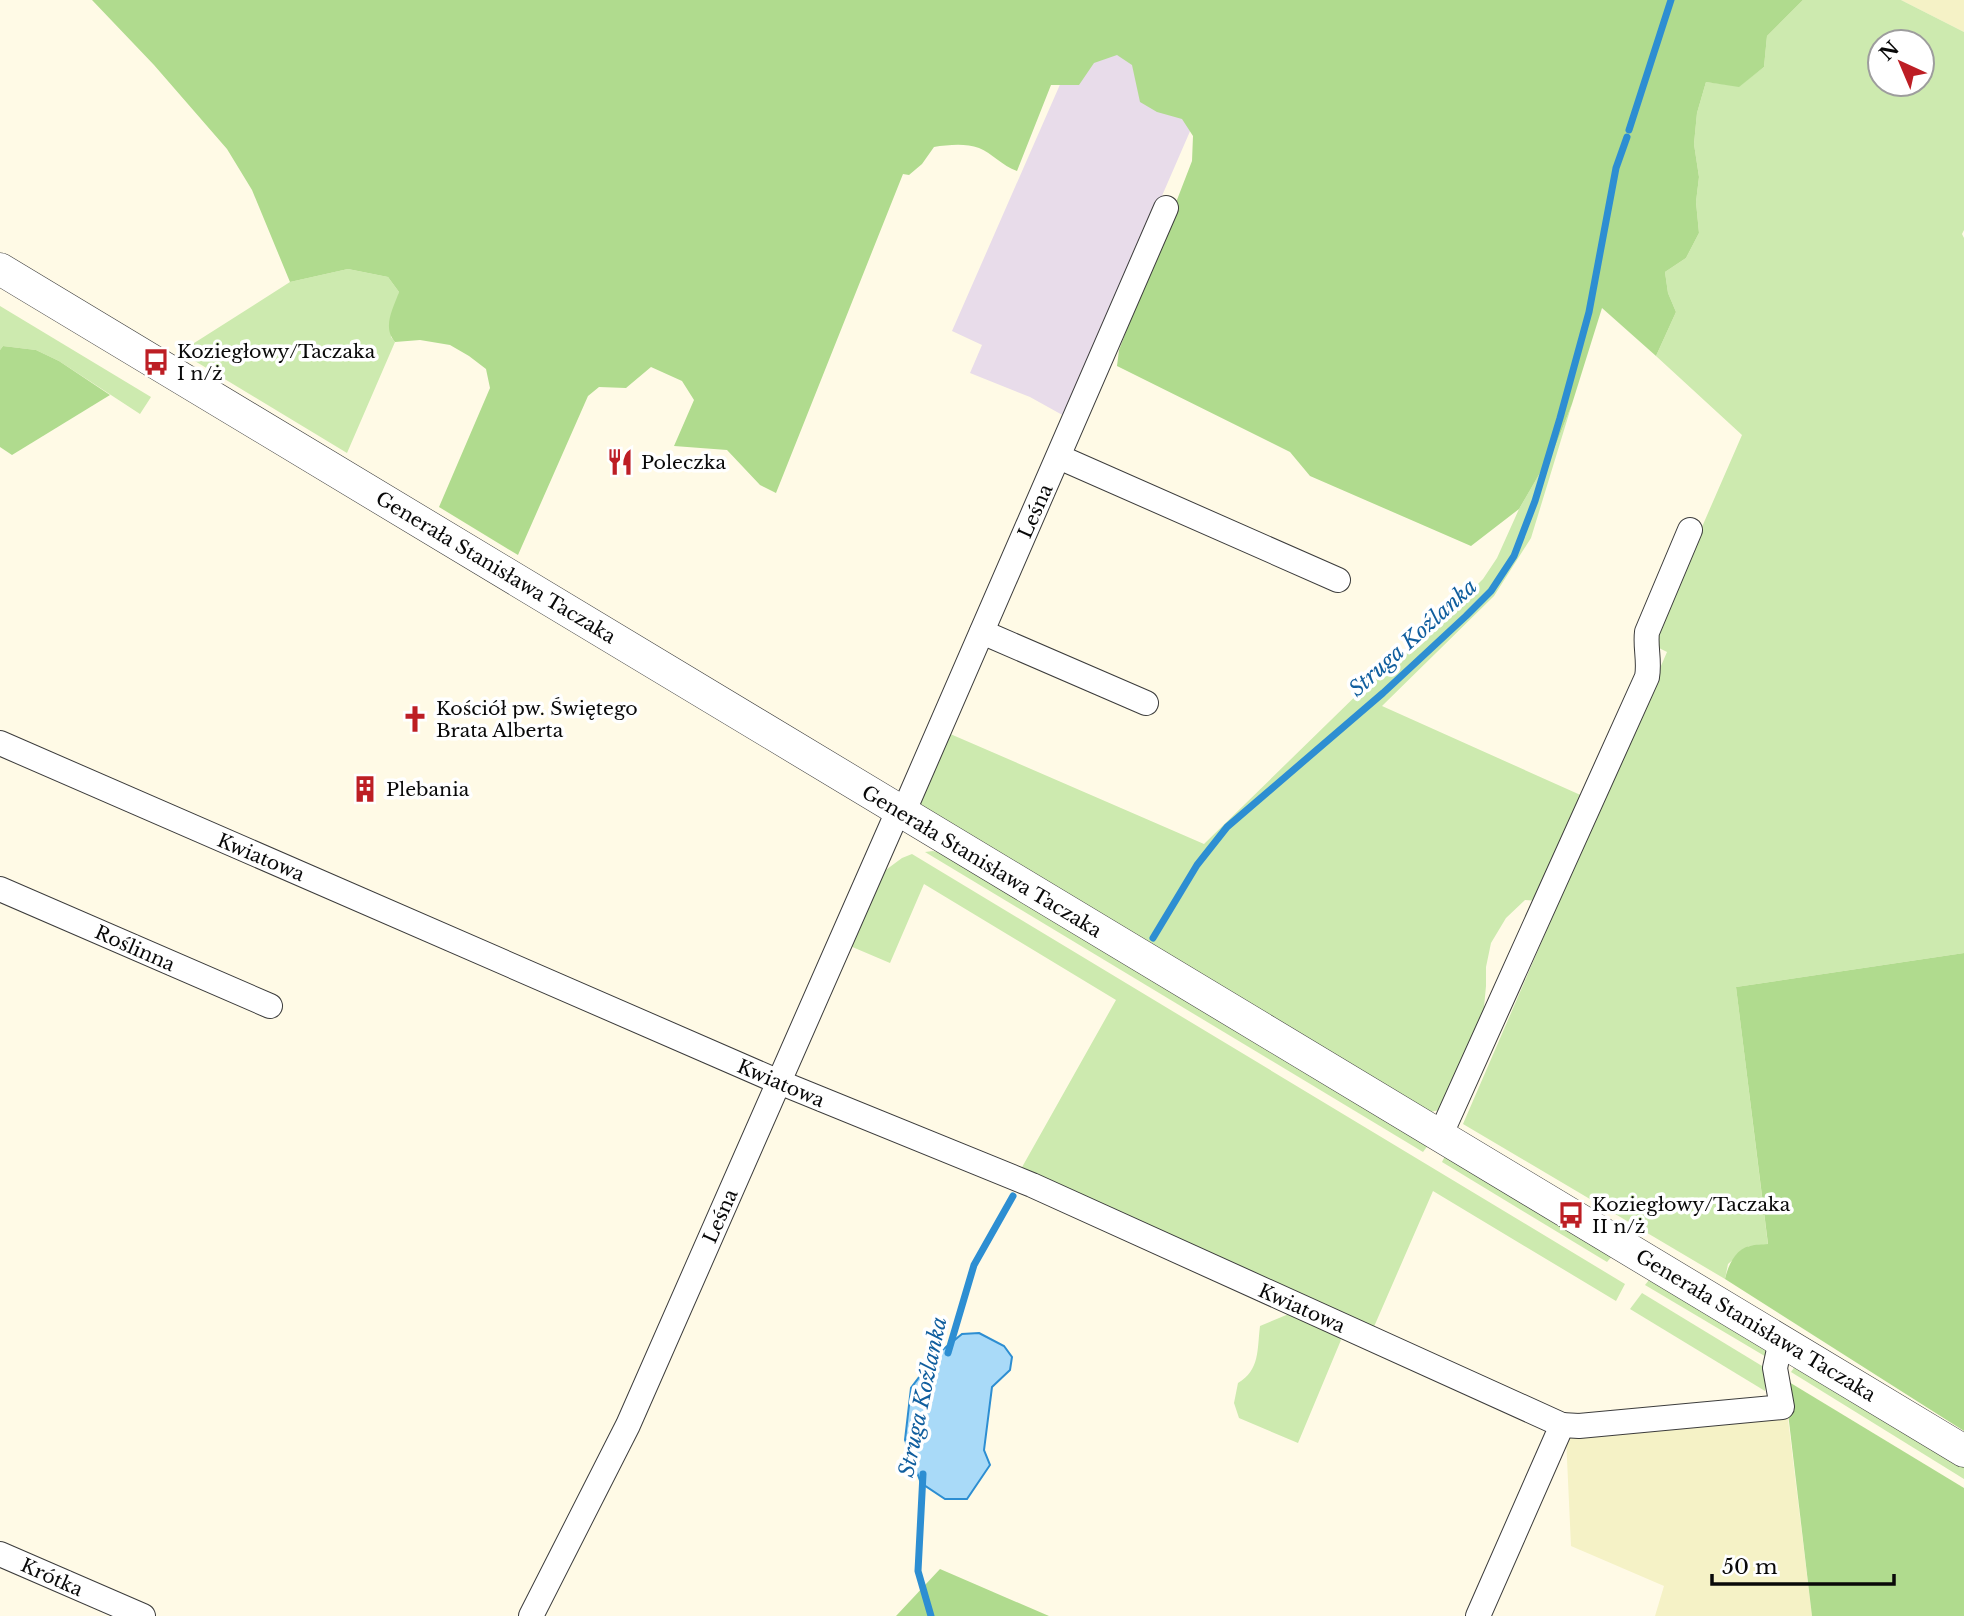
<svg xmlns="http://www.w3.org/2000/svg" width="1964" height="1616" viewBox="0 0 1964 1616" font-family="'Libre Baskerville',serif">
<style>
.industrial{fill:#e8dcea}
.farmland{fill:#f5f2c6}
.green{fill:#cdeaaf;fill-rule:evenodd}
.forest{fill:#b0db8e}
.water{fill:#a9daf8;stroke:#2d8ed2;stroke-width:2}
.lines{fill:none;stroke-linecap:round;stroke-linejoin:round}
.stream{stroke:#2d8ed2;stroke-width:7}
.minor-casing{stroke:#3c3c3c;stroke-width:26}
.tertiary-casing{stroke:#3c3c3c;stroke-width:33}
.minor{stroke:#fff;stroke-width:24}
.tertiary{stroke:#fff;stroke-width:32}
.labels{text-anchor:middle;stroke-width:7;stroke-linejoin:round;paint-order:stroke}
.poi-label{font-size:19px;fill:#090909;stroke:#fff;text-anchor:start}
.street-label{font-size:19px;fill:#090909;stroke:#fff}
.water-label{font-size:21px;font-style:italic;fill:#105e9e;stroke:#fff}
</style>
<rect width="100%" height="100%" fill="#fffae6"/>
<polygon class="industrial" points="1097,0 1247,0 1066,417 1030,397 970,373 982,345 952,331"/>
<g class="farmland">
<polygon points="1901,0 1964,0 1964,32"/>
<polygon points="1788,1419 1812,1616 1655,1616 1664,1586 1571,1546 1566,1437"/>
</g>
<g class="green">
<path d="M 1803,0 L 1901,0 L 1964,32 L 1964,230 L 1962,234 L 1964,238 L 1964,953 L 1736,987 L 1768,1245 L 1749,1246 L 1728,1264 L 1725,1279 L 1463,1124 L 1667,652 L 1651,644 L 1742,435 L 1656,356 L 1676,312 L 1668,293 L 1665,272 L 1686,258 L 1699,233 L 1696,202 L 1699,177 L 1694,144 L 1697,113 L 1706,82 L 1739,86 L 1764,67 L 1767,36 ZM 1880,42 L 1922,42 L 1922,84 L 1880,84 Z"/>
<polygon points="348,269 388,277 399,292 391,337 395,342 347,453 180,352 290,282"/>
<polygon points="0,306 151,397 140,414 59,361 36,350 3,346 0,350"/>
<polygon points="1572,404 1531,538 1494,596 1382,706 1585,797 1539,901 1525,900 1506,918 1491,943 1486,967 1486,986 1483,1018 1443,1109 1431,1112 1423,1109 920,807 920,796 948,733 1204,844 1371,681 1430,632 1483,579 1497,558 1519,509 1555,447"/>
<polygon points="933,851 941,853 1429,1144 1423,1152 925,852"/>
<polygon points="912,854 1625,1284 1616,1301 1433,1191 1373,1329 1021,1169 1116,1000 924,884 890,963 850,946 883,872 902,858"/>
<polygon points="1446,1154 1613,1255 1607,1262 1442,1162"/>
<polygon points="1649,1280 1655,1280 1763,1345 1768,1358 1645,1285"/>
<polygon points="1642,1293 1767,1369 1765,1391 1630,1309"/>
<path d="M 1296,1311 L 1333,1327 L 1341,1340 L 1298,1443 L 1239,1418 L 1234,1403 L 1238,1383 C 1260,1370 1257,1350 1260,1326 Z"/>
<polygon points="1796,1365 1964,1467 1964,1479 1791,1372"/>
</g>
<g class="forest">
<path d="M 92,0 L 1803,0 L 1767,36 L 1764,67 L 1739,87 L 1706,82 L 1697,113 L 1694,144 L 1699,177 L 1696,202 L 1699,233 L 1686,258 L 1665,272 L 1668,293 L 1676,312 L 1656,356 L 1602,308 L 1572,404 L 1555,447 L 1519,509 L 1471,546 L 1310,476 L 1290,452 L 1117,366 L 1119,350 L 1192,161 L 1193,136 L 1182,119 L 1157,112 L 1140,102 L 1132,65 L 1117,55 L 1094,63 L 1079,85 L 1051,85 L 1017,171 C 1002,166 992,153 979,148 C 965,143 948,145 934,147 L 922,164 L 909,175 L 903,174 L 776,493 L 760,485 L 727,450 L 674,446 L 694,400 L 682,381 L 651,367 L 626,388 L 599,387 L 588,396 L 518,555 L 439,507 L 490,388 L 486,369 L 469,356 L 450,345 L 420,340 L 395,342 C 382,327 393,309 399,292 L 388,277 L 348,269 L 290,282 L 252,190 L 227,149 L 154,65 Z"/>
<polygon points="3,346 36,350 59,361 110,395 12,455 0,447 0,350"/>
<path d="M 1964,953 L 1964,1431 L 1725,1279 C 1728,1266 1735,1249 1750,1246 C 1755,1244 1763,1245 1768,1244 L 1736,987 Z"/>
<polygon points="1784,1379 1964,1488 1964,1616 1812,1616"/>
<polygon points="940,1569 1049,1616 896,1616"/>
</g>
<polygon class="water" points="979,1333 1004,1346 1012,1357 1010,1370 992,1387 984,1450 990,1465 967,1499 945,1499 921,1483 905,1440 911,1388 935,1356 962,1334"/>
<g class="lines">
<g class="stream">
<polyline points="1629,130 1671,0"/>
<polyline points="1153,938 1197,865 1227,827 1383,693 1466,616 1491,591 1514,556 1535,501 1560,418 1589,312 1616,168 1627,137"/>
<polyline points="948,1353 974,1265 1013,1196"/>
<polyline points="923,1474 918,1571 931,1616"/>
</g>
<defs>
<g id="minor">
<polyline points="1059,457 1338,580"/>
<polyline points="982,632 1146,703"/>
<polyline points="0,743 779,1082 1032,1185 1562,1425 1478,1616"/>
<polyline points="903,813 1166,208"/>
<polyline points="0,889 270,1006"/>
<path d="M 1440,1136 L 1647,677 C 1650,661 1645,648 1647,632 L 1690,530"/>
<polyline points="1562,1425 1579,1426 1782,1407 1775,1368 1781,1340"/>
<polyline points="0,1554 143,1616"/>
<polyline points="531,1616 628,1425 898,811"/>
</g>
<polyline id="tertiary" points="0,269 1964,1451"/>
</defs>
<use href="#minor" class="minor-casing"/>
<use href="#tertiary" class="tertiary-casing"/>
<use href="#minor" class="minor"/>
<use href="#tertiary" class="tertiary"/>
</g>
<defs>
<symbol id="bus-bare" viewBox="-9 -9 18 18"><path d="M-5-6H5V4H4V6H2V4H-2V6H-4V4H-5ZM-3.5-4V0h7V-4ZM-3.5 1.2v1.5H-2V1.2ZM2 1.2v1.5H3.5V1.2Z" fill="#bd1e24" stroke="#fff" stroke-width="2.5" paint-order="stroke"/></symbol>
<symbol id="restaurant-bare" viewBox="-9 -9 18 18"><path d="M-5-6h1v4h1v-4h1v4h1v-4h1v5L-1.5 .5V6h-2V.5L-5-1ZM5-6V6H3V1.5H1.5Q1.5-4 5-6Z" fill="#bd1e24" stroke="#fff" stroke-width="2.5" paint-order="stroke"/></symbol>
<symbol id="church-bare" viewBox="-9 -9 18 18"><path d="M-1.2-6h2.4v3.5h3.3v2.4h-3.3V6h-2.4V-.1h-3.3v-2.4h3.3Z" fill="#bd1e24" stroke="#fff" stroke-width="2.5" paint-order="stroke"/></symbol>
<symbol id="building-bare" viewBox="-9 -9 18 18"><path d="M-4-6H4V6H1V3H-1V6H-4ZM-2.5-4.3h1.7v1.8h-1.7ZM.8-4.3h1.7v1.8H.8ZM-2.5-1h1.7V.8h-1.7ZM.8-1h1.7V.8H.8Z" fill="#bd1e24" stroke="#fff" stroke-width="2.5" paint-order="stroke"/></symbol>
</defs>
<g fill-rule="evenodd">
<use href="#bus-bare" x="137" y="343" width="38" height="38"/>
<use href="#restaurant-bare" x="601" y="443" width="38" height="38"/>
<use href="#church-bare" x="396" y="700" width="38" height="38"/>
<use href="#building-bare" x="346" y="770" width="38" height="38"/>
<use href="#bus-bare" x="1552" y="1196" width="38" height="38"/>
</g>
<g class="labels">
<g class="poi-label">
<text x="177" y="358">Koziegłowy/Taczaka<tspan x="177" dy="22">I n/ż</tspan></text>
<text x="641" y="469">Poleczka</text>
<text x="436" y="715">Kościół pw. Świętego<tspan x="436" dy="22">Brata Alberta</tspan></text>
<text x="386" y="796">Plebania</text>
<text x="1592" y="1211">Koziegłowy/Taczaka<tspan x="1592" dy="22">II n/ż</tspan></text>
</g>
<g class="street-label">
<text transform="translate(1035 511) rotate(-66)" y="7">Leśna</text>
<text transform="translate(496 567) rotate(31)" y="7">Generała Stanisława Taczaka</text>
<text transform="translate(261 857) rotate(23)" y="7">Kwiatowa</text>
<text transform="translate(982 861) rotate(31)" y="7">Generała Stanisława Taczaka</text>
<text transform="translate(135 948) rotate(24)" y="7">Roślinna</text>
<text transform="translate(781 1083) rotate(23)" y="7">Kwiatowa</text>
<text transform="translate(720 1216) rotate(-66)" y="7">Leśna</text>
<text transform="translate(1302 1308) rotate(24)" y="7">Kwiatowa</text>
<text transform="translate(1756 1325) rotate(31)" y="7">Generała Stanisława Taczaka</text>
<text transform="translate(52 1577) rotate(24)" y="7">Krótka</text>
</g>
<g class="water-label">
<text transform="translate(1413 638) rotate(-42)" y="7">Struga Koźlanka</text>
<text transform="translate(923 1397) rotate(-78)" y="7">Struga Koźlanka</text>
</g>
</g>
<g transform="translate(1901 63) rotate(316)"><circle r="33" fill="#ffffff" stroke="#9d9d9d" stroke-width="2"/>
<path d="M0-5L12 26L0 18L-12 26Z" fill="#bd1e24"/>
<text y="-10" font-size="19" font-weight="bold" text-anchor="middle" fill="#090909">N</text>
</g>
<path d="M1712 1574v10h182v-10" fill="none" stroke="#090909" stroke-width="3.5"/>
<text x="1722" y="1574" font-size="21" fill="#090909" stroke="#ffffff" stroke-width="5" paint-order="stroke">50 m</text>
</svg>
